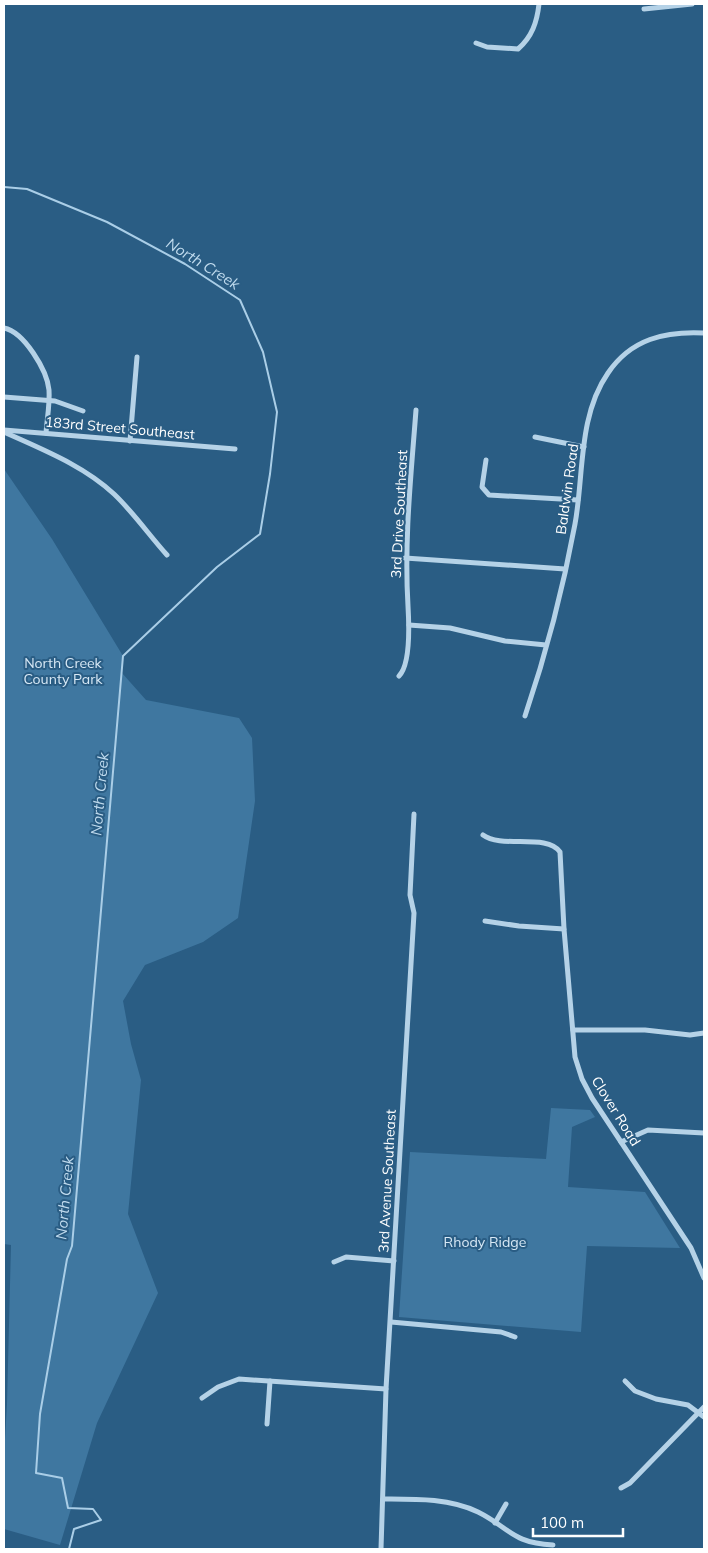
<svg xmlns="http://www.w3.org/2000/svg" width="708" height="1553" viewBox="0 0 708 1553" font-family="Mulish,sans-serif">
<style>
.green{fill:#3f77a0}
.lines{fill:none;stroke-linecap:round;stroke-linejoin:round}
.stream{stroke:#aacee7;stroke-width:2}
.minor{stroke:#b5d2e7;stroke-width:5}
.labels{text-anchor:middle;stroke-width:4;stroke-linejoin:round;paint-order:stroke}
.street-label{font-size:14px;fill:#fff;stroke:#2a5d84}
.park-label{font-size:14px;fill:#d8e9f6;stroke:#2a5d84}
.water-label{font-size:15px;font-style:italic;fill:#c0dbee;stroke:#2a5d84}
</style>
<rect width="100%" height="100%" fill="#2a5d84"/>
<g class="green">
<polygon points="4,469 52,539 123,656 122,673 146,700 239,718 252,738 255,801 238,918 203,942 145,965 123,1001 131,1044 141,1080 128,1214 158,1293 97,1423 60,1545 4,1529 4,1456 7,1404 11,1245 4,1244"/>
<polygon points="551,1108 590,1110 595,1117 572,1127 568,1187 645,1192 680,1248 587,1246 581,1332 399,1317 410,1152 546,1159"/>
</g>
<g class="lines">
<polyline class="stream" points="4,187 27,189 107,222 185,264 240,300 263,352 277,412 270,474 260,534 217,567 123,656 72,1246 67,1259 40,1414 36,1473 62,1478 68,1508 93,1509 101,1520 74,1529 69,1549"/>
<g class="minor">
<polyline points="644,9 692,4"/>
<path d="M 476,43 L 487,47 L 518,49 C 532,37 537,22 539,4"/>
<path d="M 4,328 C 24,332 47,370 49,390 C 50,404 47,419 46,433"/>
<polyline points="4,397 55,401 83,411"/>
<polyline points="4,430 235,449"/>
<path d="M 4,432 C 41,449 83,465 114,494 C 133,512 149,535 167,555"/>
<polyline points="535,437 584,447"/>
<polyline points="130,441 137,357"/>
<polyline points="486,460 482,487 489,495 578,500"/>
<polyline points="405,558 565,569"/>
<polyline points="409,625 450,628 505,641 546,645"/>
<path d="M 399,676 C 411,664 409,623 408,606 C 404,540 411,476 416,410"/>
<path d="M 525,716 C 546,654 563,589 575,524 C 584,475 578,416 608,373 C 631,339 665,331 704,333"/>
<path d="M 483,835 C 502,849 547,833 560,852 L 564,929 L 575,1057 L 582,1079 L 592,1098 L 691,1248 L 704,1278"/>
<polyline points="485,921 519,926 564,929"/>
<polyline points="573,1030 645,1030 690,1035 704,1033"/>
<polyline points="621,1142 648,1130 704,1133"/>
<polyline points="334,1262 346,1257 394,1261"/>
<polyline points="391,1322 501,1332 515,1337"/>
<polyline points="625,1381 635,1391 656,1399 688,1405 704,1417"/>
<polyline points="202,1398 218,1387 239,1379 386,1389"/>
<polyline points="267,1424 270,1381"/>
<polyline points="621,1488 630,1483 704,1407"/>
<path d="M 383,1499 C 414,1499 449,1498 478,1512 C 510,1528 512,1543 553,1545"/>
<polyline points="495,1523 506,1504"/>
<polyline points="381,1549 386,1389 414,913 410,895 414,814"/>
</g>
</g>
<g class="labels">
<g class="street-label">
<text transform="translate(120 428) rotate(5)" y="5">183rd Street Southeast</text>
<text transform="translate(567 489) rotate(-82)" y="5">Baldwin Road</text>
<text transform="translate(399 514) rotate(-87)" y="5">3rd Drive Southeast</text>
<text transform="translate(616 1111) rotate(58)" y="5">Clover Road</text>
<text transform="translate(387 1181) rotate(-87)" y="5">3rd Avenue Southeast</text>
</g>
<g class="park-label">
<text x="63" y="668">North Creek<tspan x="63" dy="16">County Park</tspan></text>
<text x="485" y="1247">Rhody Ridge</text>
</g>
<g class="water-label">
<text transform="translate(203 264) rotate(32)" y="5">North Creek</text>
<text transform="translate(100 794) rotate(-85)" y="5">North Creek</text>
<text transform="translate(65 1198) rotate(-85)" y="5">North Creek</text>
</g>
</g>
<rect width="708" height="1553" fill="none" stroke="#ffffff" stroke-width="10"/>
<path d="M533 1528v8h90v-8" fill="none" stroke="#ffffff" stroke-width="2.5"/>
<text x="540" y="1528" font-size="15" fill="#ffffff" stroke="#2a5d84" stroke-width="4" paint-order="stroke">100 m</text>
</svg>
